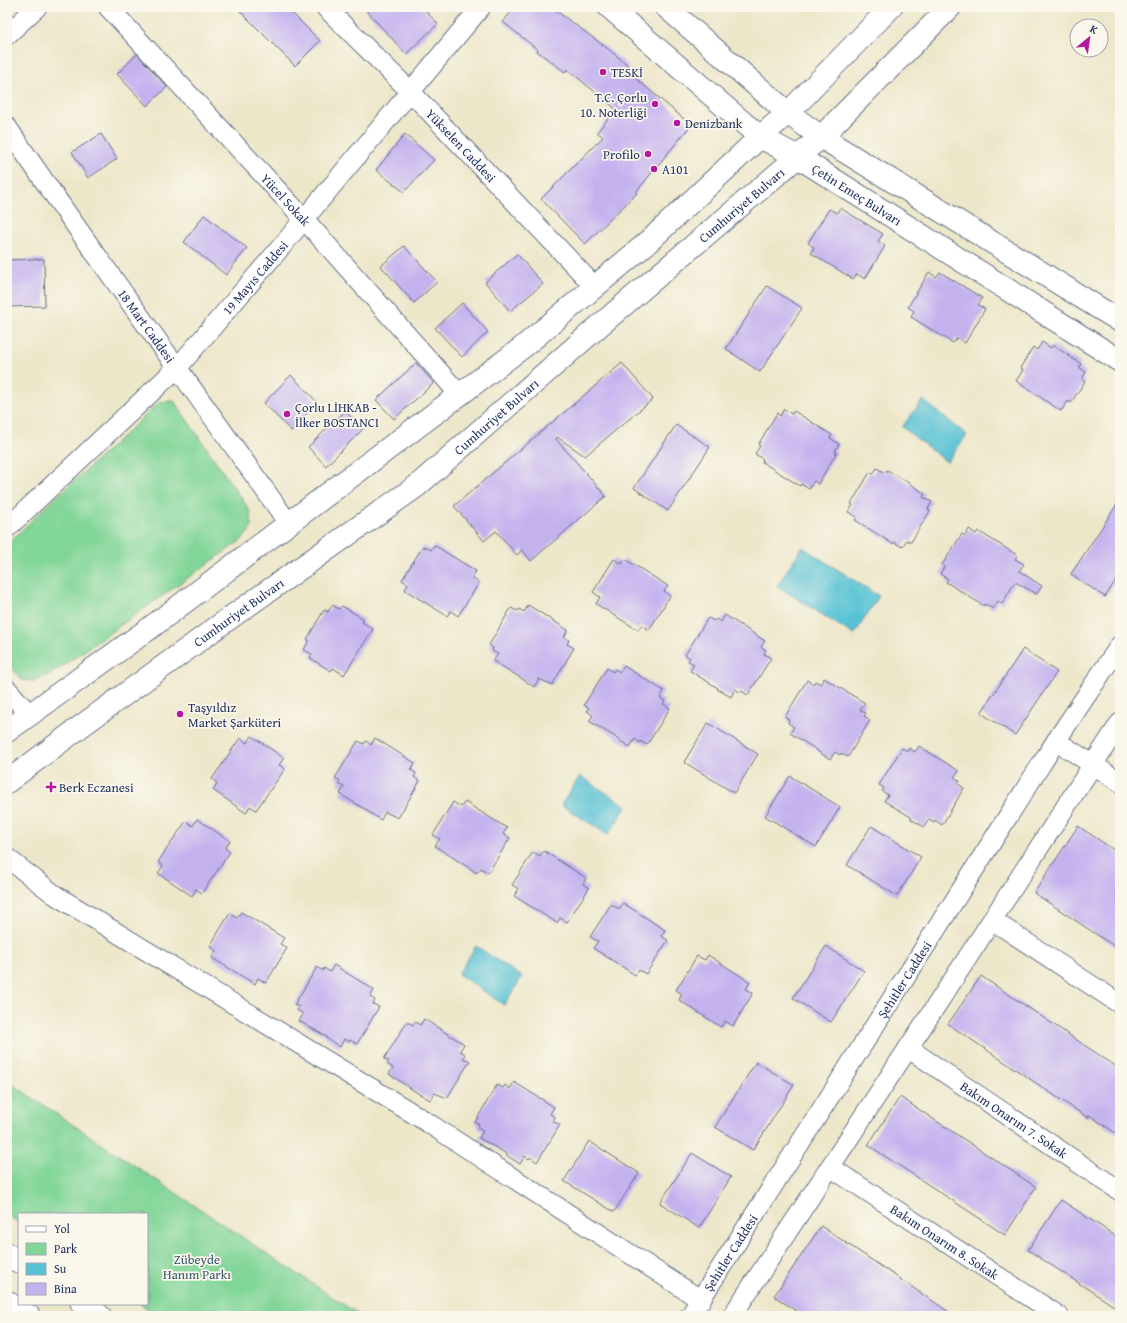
<svg xmlns="http://www.w3.org/2000/svg" width="1127" height="1323" viewBox="0 0 1127 1323" font-family="'Gentium Book Plus',serif">
<style>
.green{fill:#81d598;stroke:#4e827b}
.water{fill:#58c2d4;stroke:#3a7899}
.building{fill:#c4b2ef}
.lines{fill:none;stroke-linecap:round;stroke-linejoin:round}
.minor-casing{stroke:#646f84;stroke-width:21}
.major-casing{stroke:#646f84;stroke-width:24}
.minor{stroke:#fff;stroke-width:19}
.major{stroke:#fff;stroke-width:22}
.poi-dot{fill:#b5179e;stroke:#fbf7ec;stroke-width:1.5}
.labels{text-anchor:middle;stroke-width:3.5;stroke-linejoin:round;paint-order:stroke}
.poi-label{font-size:13px;fill:#1b2f5e;stroke:#fbf7ec;text-anchor:start}
.street-label{font-size:13px;fill:#1b2f5e;stroke:#fbf7ec}
.park-label{font-size:13px;fill:#34586c;stroke:#fbf7ec}
</style>
<rect width="100%" height="100%" fill="#fbf7ec"/>
<filter id="ink" filterUnits="userSpaceOnUse"><feTurbulence type="fractalNoise" baseFrequency=".025" numOctaves="2"/><feDisplacementMap in="SourceGraphic" scale="8" xChannelSelector="R" yChannelSelector="G"/><feConvolveMatrix kernelMatrix="1 2 1 2 8 2 1 2 1" color-interpolation-filters="sRGB"/></filter>
<filter id="wash" filterUnits="userSpaceOnUse"><feTurbulence type="fractalNoise" baseFrequency=".012" numOctaves="4" result="noise"/><feDisplacementMap in="SourceGraphic" scale="16" xChannelSelector="R" yChannelSelector="G"/><feGaussianBlur stdDeviation="0.9" result="paint"/><feColorMatrix in="noise" values="0 0 0 0 0 0 0 0 0 0 0 0 0 0 0 0 0 1.4 0 .05"/><feComposite in="paint" operator="in"/></filter>
<g filter="url(#wash)">
<rect width="100%" height="100%" fill="#ede7ca"/>
<g class="green">
<polygon points="174,401 250,511 252,527 243,539 51,674 34,681 22,680 7,662 7,545 36,516 160,402"/>
<polygon points="7,1081 361,1316 158,1316 140,1304 147,1304 147,1214 19,1214 19,1223 7,1215"/>
</g>
<g class="water">
<polygon points="923,400 967,435 947,462 902,427"/>
<polygon points="802,547 879,596 854,635 777,586"/>
<polygon points="580,776 627,806 608,835 561,805"/>
<polygon points="476,946 522,977 504,1005 458,974"/>
</g>
<g id="blocks">
<g class="building">
<polygon points="236,7 286,7 320,41 295,66"/>
<polygon points="363,7 422,7 438,24 406,54"/>
<polygon points="515,7 551,7 603,45 629,66 626,70 691,125 636,192 637,193 585,244 541,199 603,137 597,132 616,109 567,69 565,72 537,51 538,50 503,22"/>
<polygon points="137,54 167,87 147,106 117,74"/>
<polygon points="101,134 117,159 88,178 72,152"/>
<polygon points="405,134 434,160 404,192 376,170"/>
<polygon points="840,208 883,234 878,241 885,246 865,279 857,274 853,279 811,253 814,247 808,243 829,209 837,213"/>
<polygon points="204,215 247,248 226,275 184,242"/>
<polygon points="404,246 437,282 414,303 381,266"/>
<polygon points="517,254 543,284 510,311 485,282"/>
<polygon points="44,259 45,306 7,307 7,260"/>
<polygon points="929,272 936,277 940,272 982,298 978,305 985,309 965,343 957,338 953,343 911,317 914,311 908,307"/>
<polygon points="767,286 802,308 760,372 726,349"/>
<polygon points="462,303 488,332 462,357 435,328"/>
<polygon points="1042,342 1051,348 1053,345 1081,364 1079,367 1086,372 1082,379 1085,381 1071,403 1068,401 1061,411 1016,381 1023,370 1020,368 1033,347 1037,350"/>
<polygon points="416,363 434,383 394,419 376,400"/>
<polygon points="622,363 653,399 585,456 557,437 556,439 606,496 531,561 522,550 517,555 496,531 484,541 454,506"/>
<polygon points="291,375 317,402 291,431 264,403"/>
<polygon points="784,409 792,414 794,411 832,435 830,438 839,444 835,451 837,452 818,484 814,481 809,489 801,484 800,486 762,462 763,459 755,454 760,446 758,445 777,413 780,416"/>
<polygon points="345,411 363,429 326,466 308,447"/>
<polygon points="676,425 710,447 668,511 634,488"/>
<polygon points="877,468 885,473 887,470 909,483 925,494 923,497 932,502 928,509 930,511 911,542 907,540 902,547 894,542 893,544 855,520 857,517 848,512 853,505 851,504 870,472 873,474"/>
<polygon points="1120,500 1120,574 1105,597 1071,574"/>
<polygon points="969,529 976,534 978,531 1017,555 1015,559 1024,564 1019,571 1042,586 1037,594 1015,582 1002,604 998,601 993,609 985,604 984,606 946,582 948,579 940,574 944,567 942,565 962,534 965,536"/>
<polygon points="434,545 476,571 472,578 479,583 458,616 451,611 447,616 405,590 408,584 402,580 423,546 431,550"/>
<polygon points="614,559 622,564 625,559 668,586 664,591 670,596 649,630 642,625 638,630 596,604 600,597 593,592"/>
<polygon points="332,605 339,609 342,606 364,619 362,622 373,629 344,675 333,668 331,671 310,658 312,654 304,650 309,640 307,639 324,610 328,612"/>
<polygon points="528,605 568,630 564,637 569,640 567,644 574,648 552,685 539,679 534,687 521,678 493,661 498,654 492,651 493,648 489,645 511,608 517,611 519,609 524,612"/>
<polygon points="725,615 765,641 761,647 766,650 764,654 771,658 748,695 741,691 740,692 735,689 731,697 717,689 718,688 690,671 694,664 688,661 690,658 685,655 708,618 714,621 716,619 721,622"/>
<polygon points="1023,649 1057,672 1015,735 981,713"/>
<polygon points="624,666 664,691 660,698 665,701 663,704 670,708 647,745 640,741 640,743 635,739 630,747 617,739 617,738 589,721 593,715 587,711 589,708 584,705 607,668 613,672 615,669 620,672"/>
<polygon points="824,678 865,703 860,710 866,713 864,716 870,720 848,757 841,753 840,755 835,752 830,759 817,751 817,750 790,733 794,727 788,723 789,720 785,717 807,680 813,684 815,681 821,684"/>
<polygon points="708,723 758,754 734,793 684,762"/>
<polygon points="252,736 284,758 279,765 285,769 256,810 250,806 246,813 213,790 217,783 212,779 240,738 247,743"/>
<polygon points="375,738 415,763 411,770 416,773 414,777 420,781 398,818 385,812 381,820 367,811 368,811 340,794 344,787 338,784 340,781 335,778 358,741 364,744 366,741 371,745"/>
<polygon points="919,746 959,771 954,777 960,781 958,784 964,788 942,825 935,820 934,822 929,819 924,827 911,819 911,817 884,801 888,795 882,791 884,788 879,785 902,748 908,751 909,748 915,752"/>
<polygon points="790,776 840,807 816,847 765,816"/>
<polygon points="453,802 461,807 465,802 507,828 503,834 510,838 488,873 481,868 477,873 435,846 440,839 433,835"/>
<polygon points="197,819 230,841 225,848 230,852 202,893 196,889 192,896 158,873 163,866 158,862 186,821 193,826"/>
<polygon points="871,826 921,857 897,896 847,865"/>
<polygon points="1078,826 1120,854 1120,950 1034,893"/>
<polygon points="544,851 586,878 583,884 589,888 567,922 560,918 557,923 514,896 519,889 512,885 533,852 540,856"/>
<polygon points="623,903 665,930 661,936 668,940 646,974 639,970 635,975 593,948 598,941 590,937 611,904 619,909"/>
<polygon points="241,912 284,938 280,944 287,948 266,983 258,978 255,984 212,958 216,951 210,946 230,913 237,918"/>
<polygon points="826,946 864,971 831,1022 793,998"/>
<polygon points="708,955 750,982 746,989 753,993 733,1026 725,1021 721,1027 679,1000 682,994 676,990 697,956 705,960"/>
<polygon points="334,965 374,990 370,997 375,1000 373,1004 379,1007 357,1044 350,1040 349,1042 344,1039 340,1047 326,1038 327,1037 299,1021 303,1014 297,1010 299,1007 294,1005 317,967 323,971 324,968 330,972"/>
<polygon points="981,976 1120,1069 1120,1136 1089,1115 1088,1118 948,1024"/>
<polygon points="424,1019 464,1044 460,1051 465,1054 463,1058 470,1061 447,1098 435,1093 430,1100 416,1092 389,1074 393,1068 387,1064 389,1061 384,1059 407,1022 413,1025 415,1022 420,1025"/>
<polygon points="756,1062 794,1085 753,1150 715,1127"/>
<polygon points="514,1082 554,1107 550,1114 555,1117 553,1121 560,1125 537,1162 530,1157 529,1159 525,1156 520,1164 506,1155 507,1154 479,1138 483,1131 477,1128 479,1125 475,1122 497,1085 503,1088 505,1085 510,1089"/>
<polygon points="900,1097 1036,1187 1005,1235 868,1145"/>
<polygon points="589,1141 639,1173 614,1212 564,1181"/>
<polygon points="692,1153 731,1177 699,1228 660,1203"/>
<polygon points="1061,1200 1120,1239 1120,1310 1028,1250"/>
<polygon points="821,1226 955,1316 804,1316 774,1296"/>
</g>
</g>
</g>
<g filter="url(#ink)">
<use href="#blocks" fill-opacity="0" stroke="#646f84" stroke-width="1"/>
<g class="lines">
<defs>
<g id="minor">
<path id="s1" d="M 108,7 L 304,219 L 460,395"/>
<path id="s2" d="M 325,7 L 410,91 L 595,287"/>
<polyline points="7,35 37,7"/>
<path id="s3" d="M 7,127 C 98,261 195,391 289,524"/>
<path id="s4" d="M 7,528 L 178,367 L 281,247 L 481,7"/>
<polyline points="7,689 30,715"/>
<polyline points="1056,741 1120,782"/>
<polyline points="7,858 55,895 422,1119 701,1300"/>
<polyline points="992,920 1120,1004"/>
<path id="s5" d="M 908,1048 L 1120,1191"/>
<path id="s6" d="M 830,1167 L 1059,1316"/>
<path id="s7" d="M 690,1316 L 1056,741 L 1120,645"/>
<polyline points="732,1316 953,980 1120,723"/>
</g>
<g id="major">
<path id="s8" d="M 609,7 L 760,137 L 798,157 L 1120,361"/>
<polyline points="666,7 788,113 821,137 1120,321"/>
<polyline points="7,731 150,628 523,347 647,243 760,137 788,113 891,7"/>
<path id="s9" d="M 7,782 L 80,727 L 227,620 L 417,486 L 592,332 L 821,137 L 950,7"/>
<polyline points="7,1254 19,1262"/>
<polyline points="7,1302 29,1316"/>
<polyline points="82,1304 100,1316"/>
</g>
</defs>
<use href="#minor" class="minor-casing"/>
<use href="#major" class="major-casing"/>
<use href="#minor" class="minor"/>
<use href="#major" class="major"/>
</g>
</g>
<g class="poi-dot">
<circle cx="603" cy="72" r="4"/>
<circle cx="655" cy="104" r="4"/>
<circle cx="677" cy="123" r="4"/>
<circle cx="648" cy="154" r="4"/>
<circle cx="654" cy="169" r="4"/>
<circle cx="287" cy="414" r="4"/>
<circle cx="180" cy="714" r="4"/>
<path d="M49 781h4v4h4v4h-4v4h-4v-4h-4v-4h4z"/>
</g>
<g class="labels">
<g class="poi-label">
<text x="611" y="77">TESKİ</text>
<text x="647" y="102" text-anchor="end">T.C. Çorlu<tspan x="647" dy="15">10. Noterliği</tspan></text>
<text x="685" y="128">Denizbank</text>
<text x="640" y="159" text-anchor="end">Profilo</text>
<text x="662" y="174">A101</text>
<text x="295" y="412">Çorlu LİHKAB -<tspan x="295" dy="15">İlker BOSTANCI</tspan></text>
<text x="188" y="712">Taşyıldız<tspan x="188" dy="15">Market Şarküteri</tspan></text>
<text x="59" y="792">Berk Eczanesi</text>
</g>
<g class="street-label">
<text dy="5" stroke="none"><textPath href="#s2" startOffset="194">Yükselen Caddesi</textPath></text>
<text dy="5" stroke="none"><textPath href="#s8" startOffset="312">Çetin Emeç Bulvarı</textPath></text>
<text dy="5" stroke="none"><textPath href="#s1" startOffset="262">Yücel Sokak</textPath></text>
<text dy="5" stroke="none"><textPath href="#s9" startOffset="935">Cumhuriyet Bulvarı</textPath></text>
<text dy="5" stroke="none"><textPath href="#s4" startOffset="353">19 Mayıs Caddesi</textPath></text>
<text dy="5" stroke="none"><textPath href="#s3" startOffset="243">18 Mart Caddesi</textPath></text>
<text dy="5" stroke="none"><textPath href="#s9" startOffset="611">Cumhuriyet Bulvarı</textPath></text>
<text dy="5" stroke="none"><textPath href="#s9" startOffset="287">Cumhuriyet Bulvarı</textPath></text>
<text dy="5" stroke="none"><textPath href="#s7" startOffset="399">Şehitler Caddesi</textPath></text>
<text dy="5" stroke="none"><textPath href="#s5" startOffset="128">Bakım Onarım 7. Sokak</textPath></text>
<text dy="5" stroke="none"><textPath href="#s6" startOffset="137">Bakım Onarım 8. Sokak</textPath></text>
<text dy="5" stroke="none"><textPath href="#s7" startOffset="75">Şehitler Caddesi</textPath></text>
</g>
<g class="park-label">
<text x="197" y="1264">Zübeyde<tspan x="197" dy="15">Hanım Parkı</tspan></text>
</g>
</g>
<rect width="1127" height="1323" fill="none" stroke="#fbf7ec" stroke-width="24"/>
<rect x="18" y="1213" width="130" height="92" fill="#fbf7ec" stroke="#a1a7b3"/>
<rect x="26" y="1226" width="20" height="6" fill="#ffffff" stroke="#a1a7b3"/>
<text x="54" y="1233" font-size="12" fill="#1b2f5e">Yol</text>
<rect x="26" y="1243" width="20" height="12" fill="#81d598" stroke="#a1a7b3"/>
<text x="54" y="1253" font-size="12" fill="#1b2f5e">Park</text>
<rect x="26" y="1263" width="20" height="12" fill="#58c2d4" stroke="#a1a7b3"/>
<text x="54" y="1273" font-size="12" fill="#1b2f5e">Su</text>
<rect x="26" y="1283" width="20" height="12" fill="#c4b2ef" stroke="#a1a7b3"/>
<text x="54" y="1293" font-size="12" fill="#1b2f5e">Bina</text>
<g transform="translate(1089 38) rotate(29)"><circle r="19" fill="#fbf7ec" stroke="#a1a7b3"/>
<path d="M0-3L7 15L0 10L-7 15Z" fill="#b5179e"/>
<text y="-6" font-size="11" font-weight="bold" text-anchor="middle" fill="#1b2f5e">K</text>
</g>
</svg>
